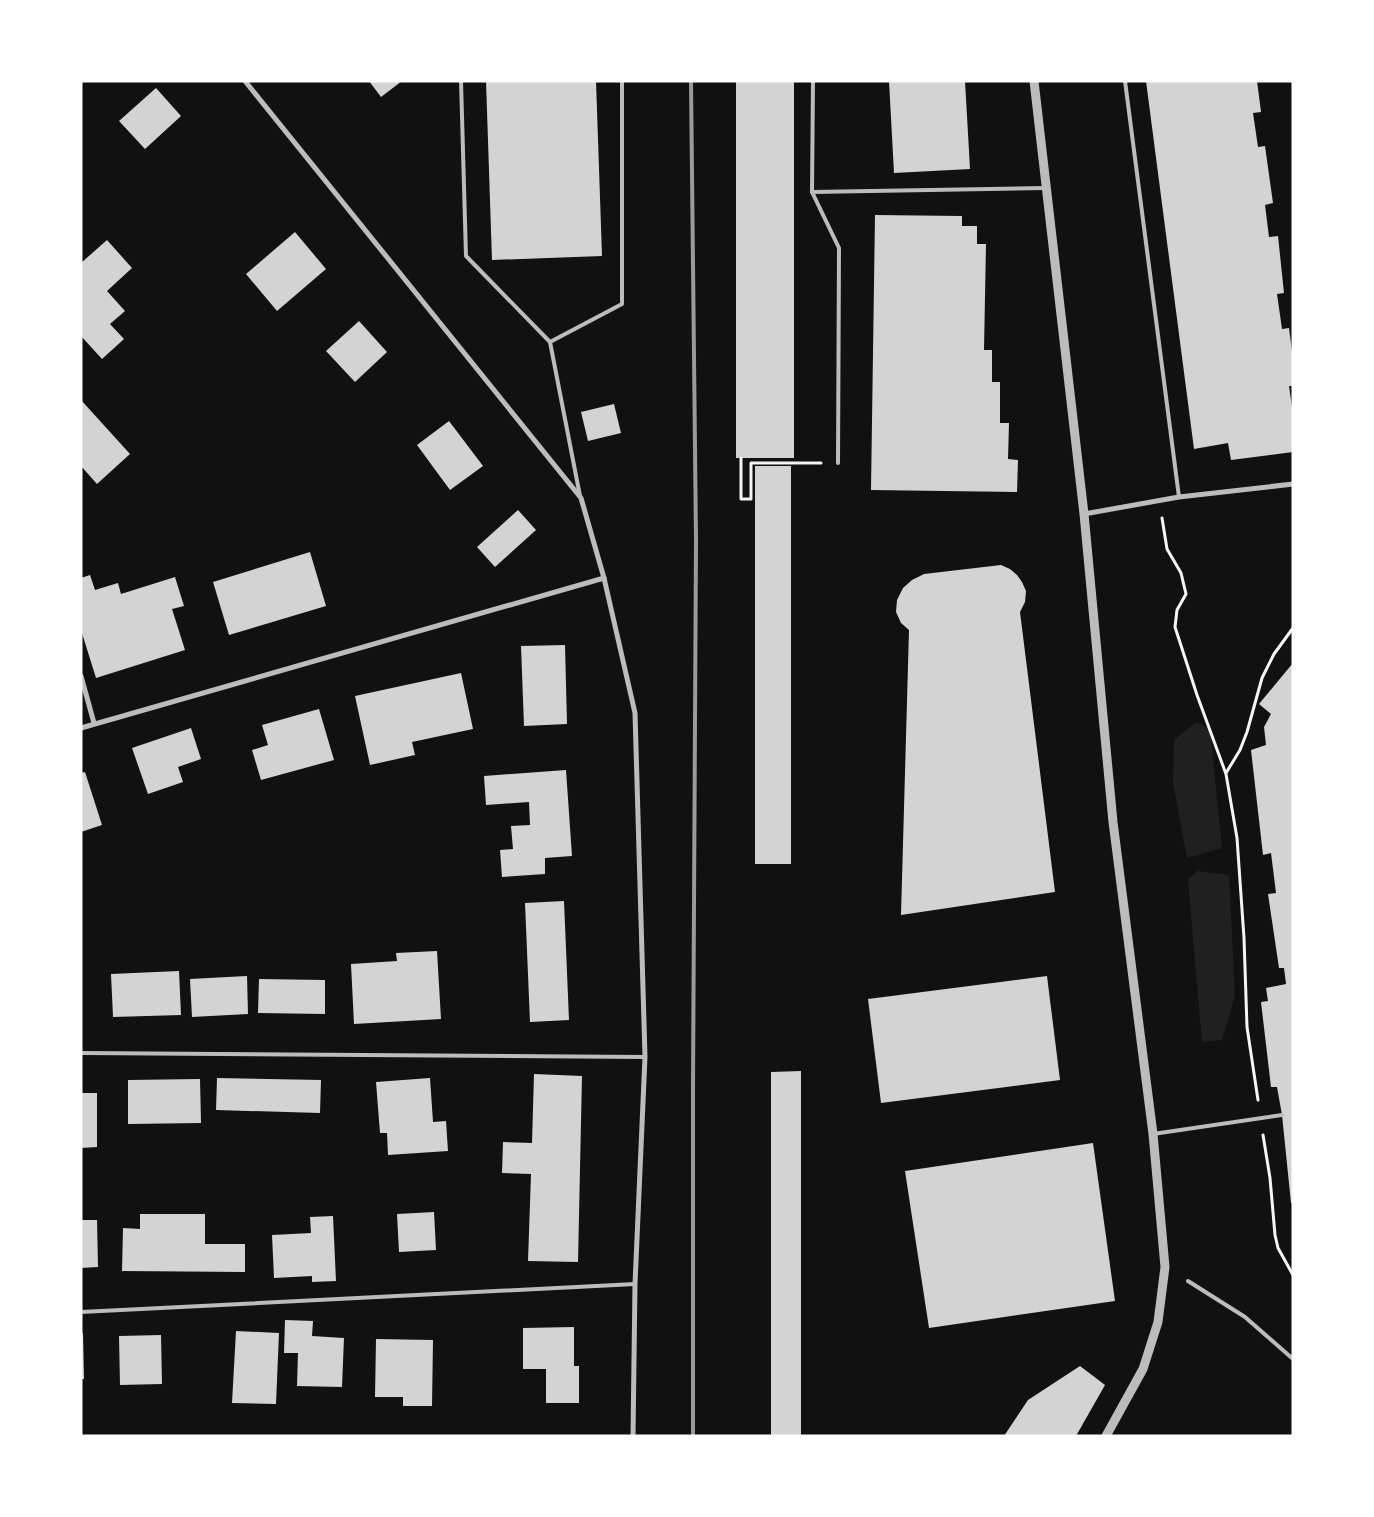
<svg xmlns="http://www.w3.org/2000/svg" width="1374" height="1517" viewBox="0 0 1374 1517" font-family="'Roboto Condensed',sans-serif">
<style>
.green{fill:#202020}
.building{fill:#d3d3d3}
.lines{fill:none;stroke-linecap:round;stroke-linejoin:round}
.path{stroke:#f5f5f5;stroke-width:3}
.service{stroke:#bcbcbc;stroke-width:4}
.minor{stroke:#bcbcbc;stroke-width:5}
.tertiary{stroke:#bcbcbc;stroke-width:9}
.rail{stroke:#9a9a9a;stroke-width:4}
</style>
<rect width="100%" height="100%" fill="#111"/>
<g class="green">
<polygon points="1196,722 1210,729 1222,848 1187,858 1173,783 1174,740"/>
<polygon points="1197,871 1229,875 1235,996 1222,1040 1202,1042 1188,880"/>
</g>
<g class="building">
<polygon points="369,81 402,81 381,97"/>
<polygon points="486,81 596,81 602,256 492,260"/>
<rect x="736" y="81" width="58" height="377"/>
<polygon points="889,81 965,81 970,169 894,173"/>
<polygon points="1146,81 1257,81 1261,112 1253,113 1258,147 1265,146 1273,203 1265,205 1269,237 1278,236 1284,293 1277,294 1282,329 1289,328 1293,359 1293,386 1289,386 1293,414 1293,452 1231,460 1228,443 1194,449"/>
<polygon points="156,88 181,116 145,149 119,121"/>
<polygon points="875,215 962,216 962,226 977,226 977,244 986,244 984,350 992,350 992,382 1000,382 1000,423 1009,423 1008,459 1018,460 1017,492 871,490"/>
<polygon points="295,232 326,269 277,311 246,274"/>
<polygon points="107,240 132,268 107,291 125,311 110,324 124,339 102,359 81,336 81,263"/>
<polygon points="359,321 387,352 355,382 326,351"/>
<polygon points="81,400 130,454 97,484 81,466"/>
<polygon points="614,404 621,433 588,441 581,412"/>
<polygon points="449,421 483,466 450,490 417,445"/>
<rect x="755" y="466" width="36" height="398"/>
<polygon points="518,510 536,530 495,567 477,547"/>
<polygon points="310,552 326,606 229,635 213,582"/>
<polygon points="1001,565 1010,569 1017,575 1022,582 1026,591 1025,602 1020,612 1055,892 901,915 909,630 901,623 896,612 897,600 903,588 912,580 924,574"/>
<polygon points="90,575 95,590 118,583 121,594 175,577 184,606 172,609 185,650 96,678 81,630 81,578"/>
<polygon points="565,645 567,724 524,726 521,646"/>
<polygon points="1293,663 1293,1203 1291,1203 1282,1115 1277,1087 1271,1087 1261,1002 1268,1001 1266,988 1286,984 1284,968 1279,968 1268,894 1276,893 1271,853 1263,855 1251,750 1266,745 1264,727 1271,714 1259,704"/>
<polygon points="461,673 473,729 412,742 415,755 370,765 355,696"/>
<polygon points="319,709 334,760 261,780 252,750 268,745 262,725"/>
<polygon points="191,728 201,759 178,767 183,782 148,794 132,748"/>
<polygon points="566,770 572,856 545,858 545,874 502,877 500,850 513,849 511,826 530,825 529,802 486,805 484,776"/>
<polygon points="85,772 102,825 81,832 81,773"/>
<polygon points="564,901 569,1020 530,1022 525,903"/>
<polygon points="437,951 441,1019 354,1024 351,964 397,961 396,953"/>
<polygon points="179,971 181,1015 113,1017 111,974"/>
<polygon points="247,976 248,1014 192,1017 190,979"/>
<polygon points="1047,976 1060,1080 881,1103 868,999"/>
<polygon points="259,979 325,980 325,1014 258,1013"/>
<polygon points="801,1071 801,1436 771,1436 771,1072"/>
<polygon points="534,1074 582,1076 578,1262 528,1261 531,1174 502,1173 503,1142 532,1143"/>
<polygon points="217,1078 321,1080 320,1113 216,1110"/>
<polygon points="430,1078 433,1122 446,1121 448,1151 388,1155 387,1133 380,1133 376,1082"/>
<polygon points="200,1079 201,1123 128,1124 128,1080"/>
<polygon points="81,1093 97,1093 97,1147 81,1148"/>
<polygon points="1093,1143 1115,1301 929,1328 905,1171"/>
<polygon points="434,1212 436,1250 399,1252 397,1214"/>
<polygon points="140,1214 205,1214 205,1244 245,1244 245,1272 122,1271 123,1228 140,1229"/>
<polygon points="333,1216 336,1281 312,1282 312,1276 274,1278 272,1235 311,1233 310,1217"/>
<polygon points="81,1220 97,1220 98,1267 81,1268"/>
<polygon points="285,1320 313,1321 312,1336 344,1338 342,1387 297,1386 298,1353 284,1353"/>
<polygon points="574,1327 574,1366 579,1366 579,1403 546,1403 546,1369 523,1369 523,1328"/>
<polygon points="236,1331 279,1333 276,1404 232,1403"/>
<polygon points="81,1333 83,1333 84,1379 81,1379"/>
<polygon points="161,1335 162,1384 120,1385 119,1336"/>
<polygon points="376,1339 433,1340 432,1406 403,1406 403,1397 375,1397"/>
<polygon points="1080,1366 1105,1385 1076,1436 1004,1436 1028,1400"/>
</g>
<g class="lines">
<g class="path">
<polyline points="741,458 741,499 751,499 751,463 821,463"/>
<polyline points="1162,518 1167,549 1181,573 1186,594 1177,610 1175,627 1197,695 1226,774 1237,838 1244,938 1247,1027 1258,1100"/>
<polyline points="1226,773 1240,750 1247,732 1262,678 1274,654 1293,628"/>
<polyline points="1263,1135 1270,1178 1275,1235 1278,1248 1293,1275"/>
</g>
<g class="service">
<polyline points="461,81 466,256 550,342 580,496"/>
<polyline points="813,81 812,192 839,248 838,463"/>
<polyline points="1125,81 1179,497"/>
<polyline points="812,192 1045,188"/>
<polyline points="550,342 622,304 622,81"/>
<polyline points="81,1053 645,1057"/>
<polyline points="1153,1134 1282,1115"/>
<polyline points="1188,1281 1245,1317 1293,1359"/>
<polyline points="81,1312 635,1284"/>
</g>
<g class="minor">
<polyline points="245,81 581,498 604,578 635,713 645,1057 635,1284 633,1436"/>
<polyline points="1084,514 1179,497 1293,484"/>
<polyline points="81,676 94,723"/>
<polyline points="81,728 604,578"/>
</g>
<polyline class="tertiary" points="1034,81 1084,514 1113,822 1153,1134 1165,1267 1158,1322 1143,1369 1106,1436"/>
<polyline class="rail" points="691,81 696,540 693,1088 693,1436"/>
</g>
<rect width="1374" height="1517" fill="none" stroke="#ffffff" stroke-width="165"/>
</svg>
